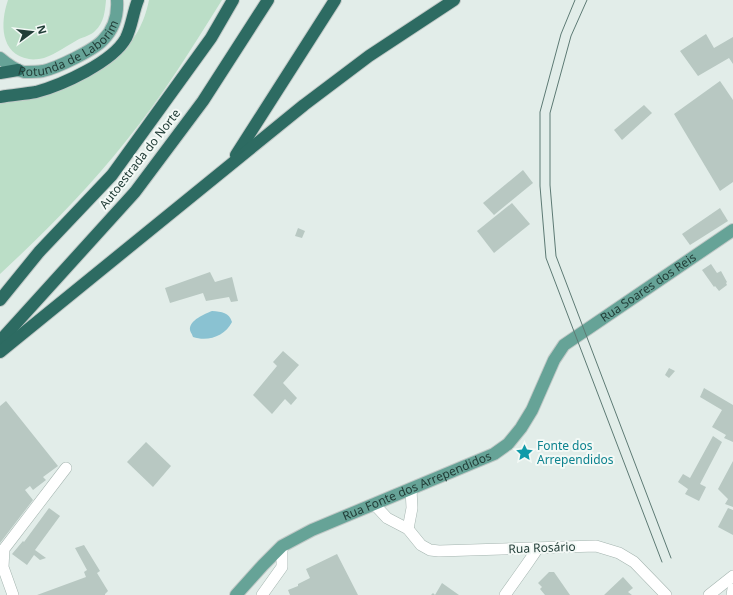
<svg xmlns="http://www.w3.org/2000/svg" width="733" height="595" viewBox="0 0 733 595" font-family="'Noto Sans',sans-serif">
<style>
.green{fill:#bbdec7}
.water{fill:#8ac2d2}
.building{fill:#b8c8c2}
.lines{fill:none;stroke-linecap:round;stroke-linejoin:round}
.street-casing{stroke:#a5b5b0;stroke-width:12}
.primary-casing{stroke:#c1c9c7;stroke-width:14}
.highway-casing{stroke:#c1c9c7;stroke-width:14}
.street{stroke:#fff;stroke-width:11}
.primary{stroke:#66a397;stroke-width:12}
.highway{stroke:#2d6b62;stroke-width:12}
.tram{stroke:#5d7a74;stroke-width:1}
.labels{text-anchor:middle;stroke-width:4;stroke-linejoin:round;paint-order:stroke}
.street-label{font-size:12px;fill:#223e38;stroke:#f3f9f6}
.culture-label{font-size:12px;fill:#0d838f;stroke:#f3f9f6;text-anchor:start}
</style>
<rect width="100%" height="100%" fill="#e2ede9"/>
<g class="green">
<path d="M 8,0 L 106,0 C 105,11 104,23 95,31 C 91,35 84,37 79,39 C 68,45 56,54 44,58 C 40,59 33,60 29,59 C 0,54 0,23 8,0 Z"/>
<path d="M 149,0 L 222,0 C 192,48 162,97 126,141 C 88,189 44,233 0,274 L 0,101 L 117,57 C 135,40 144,24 149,0 Z"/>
</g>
<path class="water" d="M 212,311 C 222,312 229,312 232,322 C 225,336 208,342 193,337 C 193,336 190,331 190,330 C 189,320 205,314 212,311 Z"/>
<g class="building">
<polygon points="706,34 714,48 733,37 733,64 729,58 698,76 680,51"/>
<polygon points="720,81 733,100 733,182 720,191 674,114"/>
<polygon points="644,105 652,113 622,140 614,130"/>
<polygon points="523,170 533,183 494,215 483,203"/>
<polygon points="512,203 530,224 494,253 477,231"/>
<polygon points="720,208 728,221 690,245 682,234"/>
<polygon points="298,228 305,231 302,238 295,236"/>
<polygon points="711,264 717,273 721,271 727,282 726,283 727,285 719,291 715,286 714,287 702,270"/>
<polygon points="210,272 215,282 232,277 238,301 231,302 229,297 206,301 203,293 170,303 165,288"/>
<polygon points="283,351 299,365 283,383 297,398 291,405 285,399 272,414 253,395 277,366 273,362"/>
<polygon points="669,368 675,371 669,378 665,375"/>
<polygon points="704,388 733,405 733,442 724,438 726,435 712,427 722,410 700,397"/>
<polygon points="6,401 58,466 43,477 46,480 33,490 30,486 25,490 33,500 0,543 0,406"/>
<polygon points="713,436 722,442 700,484 706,487 699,501 685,494 688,489 678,482 683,474 690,478"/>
<polygon points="146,442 171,466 153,487 127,462"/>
<polygon points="733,461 733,507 725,504 728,499 718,489"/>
<polygon points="49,508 60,516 35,550 46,558 40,560 34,555 27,565 12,554 23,541 24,542"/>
<polygon points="728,508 733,510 733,535 718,527"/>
<polygon points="84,545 100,571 97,573 108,591 105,594 105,595 37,595 86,577 84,572 87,570 75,548"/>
<polygon points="337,554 358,595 290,595 288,590 298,586 298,584 310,578 306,569"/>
<polygon points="549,572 554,572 570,595 545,595 540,589 542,587 538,583"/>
<polygon points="623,577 633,588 628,592 632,595 604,595"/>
<polygon points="442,583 459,595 431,595 433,593 435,595"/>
</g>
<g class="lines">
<defs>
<g id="street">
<polyline points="374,504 387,518 408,529 421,545 430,550 439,551 596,546 619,553 634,562 666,595"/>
<polyline points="408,529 412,508 411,489"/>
<polyline points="13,595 3,567 4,549 66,468"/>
<polyline points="262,595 282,567 282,546"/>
<polyline points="505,595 527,564 538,548"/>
<polyline points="709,595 733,576"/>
<polyline points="732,595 733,589"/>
</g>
<g id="primary">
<path id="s1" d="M 0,58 C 7,64 15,70 24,72 C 30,72 37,72 43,71 C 57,68 94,50 103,40 C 114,29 118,15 117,0"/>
<path id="s2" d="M 236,595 L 263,565 L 282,546 L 312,530 L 494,454 L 508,444 L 521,428 L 532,410 L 554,360 L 564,345 L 733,230"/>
</g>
<g id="highway">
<polyline points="0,73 18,70"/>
<path d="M 0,97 C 12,95 24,94 36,92 C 62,85 113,62 126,38 C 132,26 133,12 138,0"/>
<polyline points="236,155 335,0"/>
<polyline points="0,300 39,252 112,175 211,38 233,0"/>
<polyline points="0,341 135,192 203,101 268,0"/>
<polyline points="0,352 304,105 369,56 454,0"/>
</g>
</defs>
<use href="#street" class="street-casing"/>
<use href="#primary" class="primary-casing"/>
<use href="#highway" class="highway-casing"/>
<use href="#street" class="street"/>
<use href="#primary" class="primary"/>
<use href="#highway" class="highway"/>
<g class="tram">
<polyline points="575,0 561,34 540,112 540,186 546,258 662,562"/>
<polyline points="587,0 571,36 550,113 550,185 556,256 671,558"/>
</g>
</g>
<defs>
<symbol id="sight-bare" viewBox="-9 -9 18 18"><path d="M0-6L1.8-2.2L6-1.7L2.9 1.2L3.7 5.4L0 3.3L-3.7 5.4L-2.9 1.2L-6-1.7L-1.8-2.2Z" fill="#0f9aa8" stroke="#f3f9f6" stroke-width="2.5" paint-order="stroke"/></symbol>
</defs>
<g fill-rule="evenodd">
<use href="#sight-bare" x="512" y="440" width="25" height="25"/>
</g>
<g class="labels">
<g class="street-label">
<text dy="4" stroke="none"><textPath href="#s1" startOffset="80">Rotunda de Laborim</textPath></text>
<text transform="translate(140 159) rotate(-52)" y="4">Autoestrada do Norte</text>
<text dy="4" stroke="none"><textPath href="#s2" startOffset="532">Rua Soares dos Reis</textPath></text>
<text dy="4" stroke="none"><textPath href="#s2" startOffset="215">Rua Fonte dos Arrependidos</textPath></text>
<text transform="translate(542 548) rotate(-2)" y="4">Rua Rosário</text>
</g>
<g class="culture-label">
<text x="537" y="450">Fonte dos<tspan x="537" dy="14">Arrependidos</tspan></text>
</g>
</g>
<g transform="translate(32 32) rotate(75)" stroke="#f3f9f6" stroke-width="3" paint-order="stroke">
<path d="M0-3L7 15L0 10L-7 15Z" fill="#223e38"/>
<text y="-6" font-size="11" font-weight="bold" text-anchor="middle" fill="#223e38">N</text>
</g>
</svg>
